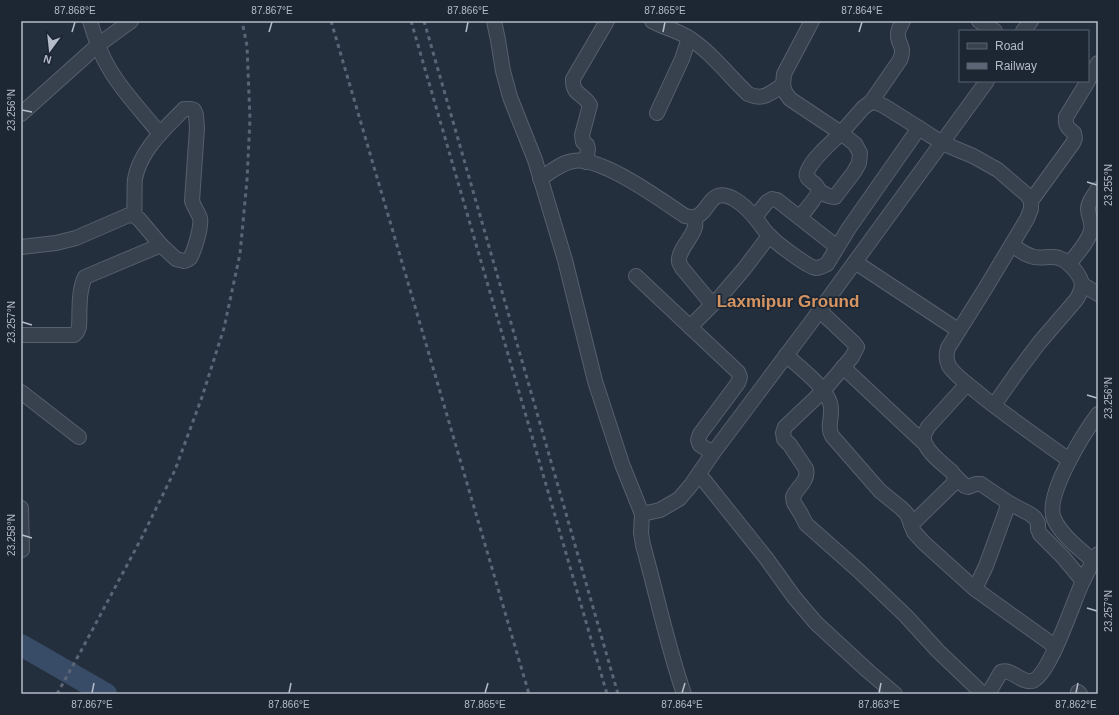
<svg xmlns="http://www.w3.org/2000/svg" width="1119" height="715" viewBox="0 0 1119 715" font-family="Arial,sans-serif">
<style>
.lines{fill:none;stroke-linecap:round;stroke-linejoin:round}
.river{stroke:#394c67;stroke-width:22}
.minor-casing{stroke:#565f6c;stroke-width:16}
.minor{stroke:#38414e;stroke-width:14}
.rail{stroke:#5a6575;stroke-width:3;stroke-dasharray:4 4;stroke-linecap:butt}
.ticks{fill:none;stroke:#b4bcc9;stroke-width:1.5}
.labels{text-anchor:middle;stroke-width:3.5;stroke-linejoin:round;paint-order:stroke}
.district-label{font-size:17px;font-weight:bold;fill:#d59563;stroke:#1d2633}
.neatline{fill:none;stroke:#b4bcc9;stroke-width:1.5}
.ticks-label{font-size:10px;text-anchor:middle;fill:#b4bcc9}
</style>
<rect width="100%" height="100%" fill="#242f3e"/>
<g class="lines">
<polyline class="river" points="21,645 106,694"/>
<defs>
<g id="minor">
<path d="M 90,21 C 94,34 98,47 104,59 C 118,87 141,110 160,134"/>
<path d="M 494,21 L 498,40 L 503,71 L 510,97 L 535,160 L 565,260 L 595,381 L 622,464 L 642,514 L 641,533 L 643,545 C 657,595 667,645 684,694"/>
<path d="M 652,21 C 664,28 677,30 689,38 C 711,52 729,76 748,94 C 764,101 770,93 783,85"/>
<path d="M 812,21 L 784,74 L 783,85 L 785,92 L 790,99 L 841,133 L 855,144 L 860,153 L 859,163 L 854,172 L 835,197 C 828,197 824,194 818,190"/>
<polyline points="979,21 995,31"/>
<polyline points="1023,31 1031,21"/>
<polyline points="1088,80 1098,63"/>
<path d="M 871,102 L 900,60 C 906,45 897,45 898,34 C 898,29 901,25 903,21"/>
<polyline points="657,113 682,59 689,38"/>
<polyline points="21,114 98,45 131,21"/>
<path d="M 586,162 L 588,149 L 587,145 L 583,142 L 582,135 L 590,105 C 583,93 572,95 573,79 L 607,21"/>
<path d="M 540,179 C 550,172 561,163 573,161 C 601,156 661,200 685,216 C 687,216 691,218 694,217 C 710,215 708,185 734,199 C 743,204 754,216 760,224 C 763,228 766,233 770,236 C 776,243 808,267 816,268 C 820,268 823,266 827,264 L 849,228 L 919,128"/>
<path d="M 1031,201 L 1073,143 L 1075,138 L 1074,133 C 1068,128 1065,126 1066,117 L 1088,81"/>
<polyline points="755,217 767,202 772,199 777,200 837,247"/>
<path d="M 800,217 C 804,212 819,195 818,189 C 817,181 802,181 808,170 C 814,157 831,143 841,133 C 848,125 856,116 863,108 L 871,102 L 877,103 L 884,106 L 919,128 L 942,143 L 973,156 L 998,170 L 1027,195 L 1031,201 L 1031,209 L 1027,219 L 985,289 L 948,348 C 946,354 946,360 949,366 C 955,376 974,389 983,397 C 1011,419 1040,439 1069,460"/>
<path d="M 693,218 C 703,230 677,247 679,262 C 680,264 681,266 682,268 L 712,304"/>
<path d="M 21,247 L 56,243 L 76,238 L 129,215 L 134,216 L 139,219 L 161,245 L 176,259 L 184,261 C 187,260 188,260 190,258 C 194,252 202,226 200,218 C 198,212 194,207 192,201 L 197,128 L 196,115 L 194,110 L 191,109 L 184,109 C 165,129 140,150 135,179 C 134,191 135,204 134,216"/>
<polyline points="855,262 958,330"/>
<path d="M 1069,264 C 1076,255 1089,241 1091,230 C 1093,222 1088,216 1088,209 C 1088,202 1094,195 1098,189"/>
<polyline points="636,276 738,372 740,377 738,383 700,434 698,440 700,445 713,453"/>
<polyline points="1082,284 1098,294"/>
<path d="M 820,311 L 854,343 L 857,347 L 852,357 L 823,391 L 785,427 L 783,433 L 784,439 L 790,445 L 806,469 C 809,481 797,487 793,497 L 794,503 L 801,514 L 806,524 L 859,571 L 906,616 L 938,651 L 983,694"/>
<polyline points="690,327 720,297 744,269 769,236"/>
<path d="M 21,335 L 74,335 L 77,332 L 79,327 C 80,311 78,292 85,277 L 161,245"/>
<path d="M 786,355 C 799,367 826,387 830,403 C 834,415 826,426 832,436 L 880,491 L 901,508 L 907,514 L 914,532 L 924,543 L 975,589 L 1056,647"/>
<polyline points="843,367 924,443"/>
<polyline points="21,392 79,437"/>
<path d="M 994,405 L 1018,371 L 1039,343 L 1076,300 C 1079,296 1081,291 1082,286 C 1082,275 1068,261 1059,258 C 1049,255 1040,260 1031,256 C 1024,254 1018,249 1012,245"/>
<polyline points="699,474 766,558 794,597 816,623 868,671 895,694"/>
<polyline points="955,476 965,486 968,487 976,484 981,484 1009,503 1030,514 1035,518 1038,523 1038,529 1040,534 1062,556 1083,581"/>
<polyline points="21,508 22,550"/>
<polyline points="642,514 660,510 679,499 691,485 713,453 809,325 987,81"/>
<path d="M 911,525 L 952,485 C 955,480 956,477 952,472 C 943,464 922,449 924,436 C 924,433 927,430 928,427 L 967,384"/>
<path d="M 1093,561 C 1080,549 1062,536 1054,519 C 1044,496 1084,433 1098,414"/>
<polyline points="975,589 986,566 1009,503"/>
<polyline points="1078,692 1080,694"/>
<path d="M 988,694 L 1001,672 C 1011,668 1021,683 1032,681 C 1050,676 1074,599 1083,581 C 1087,572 1092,563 1098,554"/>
</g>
</defs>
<use href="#minor" class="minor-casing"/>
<use href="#minor" class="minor"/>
<g class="rail">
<polyline points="331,21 529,694"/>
<polyline points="411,21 607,694"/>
<polyline points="424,21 618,694"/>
<polyline points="57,694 81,651 141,539 175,470 202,397 224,328 240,254 247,180 250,119 247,46 242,21"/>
</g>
</g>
<path class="ticks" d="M 72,32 L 75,22M 269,32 L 272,22M 466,32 L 468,22M 663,32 L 665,22M 859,32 L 862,22M 22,110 L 32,112M 1087,182 L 1097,185M 22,322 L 32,325M 1087,395 L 1097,398M 22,535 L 32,538M 1087,608 L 1097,611M 92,693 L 94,683M 289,693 L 291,683M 485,693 L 488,683M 682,693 L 685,683M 879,693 L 881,683M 1076,693 L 1078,683"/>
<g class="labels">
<g class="district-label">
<text x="788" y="307">Laxmipur Ground</text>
</g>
</g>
<rect width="1119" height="715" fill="none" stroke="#1d2633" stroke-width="44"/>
<rect x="959" y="30" width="130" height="52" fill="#1d2633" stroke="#59626f"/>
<rect x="967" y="43" width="20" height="6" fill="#38414e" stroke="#59626f"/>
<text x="995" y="50" font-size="12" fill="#b4bcc9">Road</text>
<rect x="967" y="63" width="20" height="6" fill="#5a6575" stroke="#59626f"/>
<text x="995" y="70" font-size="12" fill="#b4bcc9">Railway</text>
<g transform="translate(50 50) rotate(195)" stroke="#1d2633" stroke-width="3" paint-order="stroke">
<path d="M0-3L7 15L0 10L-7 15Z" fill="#b4bcc9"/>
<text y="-6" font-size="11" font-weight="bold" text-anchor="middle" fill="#b4bcc9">N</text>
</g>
<rect x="22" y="22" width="1075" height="671" class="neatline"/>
<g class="ticks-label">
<text x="75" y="14">87.868°E</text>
<text x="272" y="14">87.867°E</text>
<text x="468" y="14">87.866°E</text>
<text x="665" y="14">87.865°E</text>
<text x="862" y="14">87.864°E</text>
<text transform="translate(11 110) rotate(-90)" y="4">23.256°N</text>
<text transform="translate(1108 185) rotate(-90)" y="4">23.255°N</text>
<text transform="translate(11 322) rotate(-90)" y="4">23.257°N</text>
<text transform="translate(1108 398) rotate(-90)" y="4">23.256°N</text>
<text transform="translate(11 535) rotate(-90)" y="4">23.258°N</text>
<text transform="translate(1108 611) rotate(-90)" y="4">23.257°N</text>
<text x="92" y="708">87.867°E</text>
<text x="289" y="708">87.866°E</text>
<text x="485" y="708">87.865°E</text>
<text x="682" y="708">87.864°E</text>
<text x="879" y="708">87.863°E</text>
<text x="1076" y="708">87.862°E</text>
</g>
</svg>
